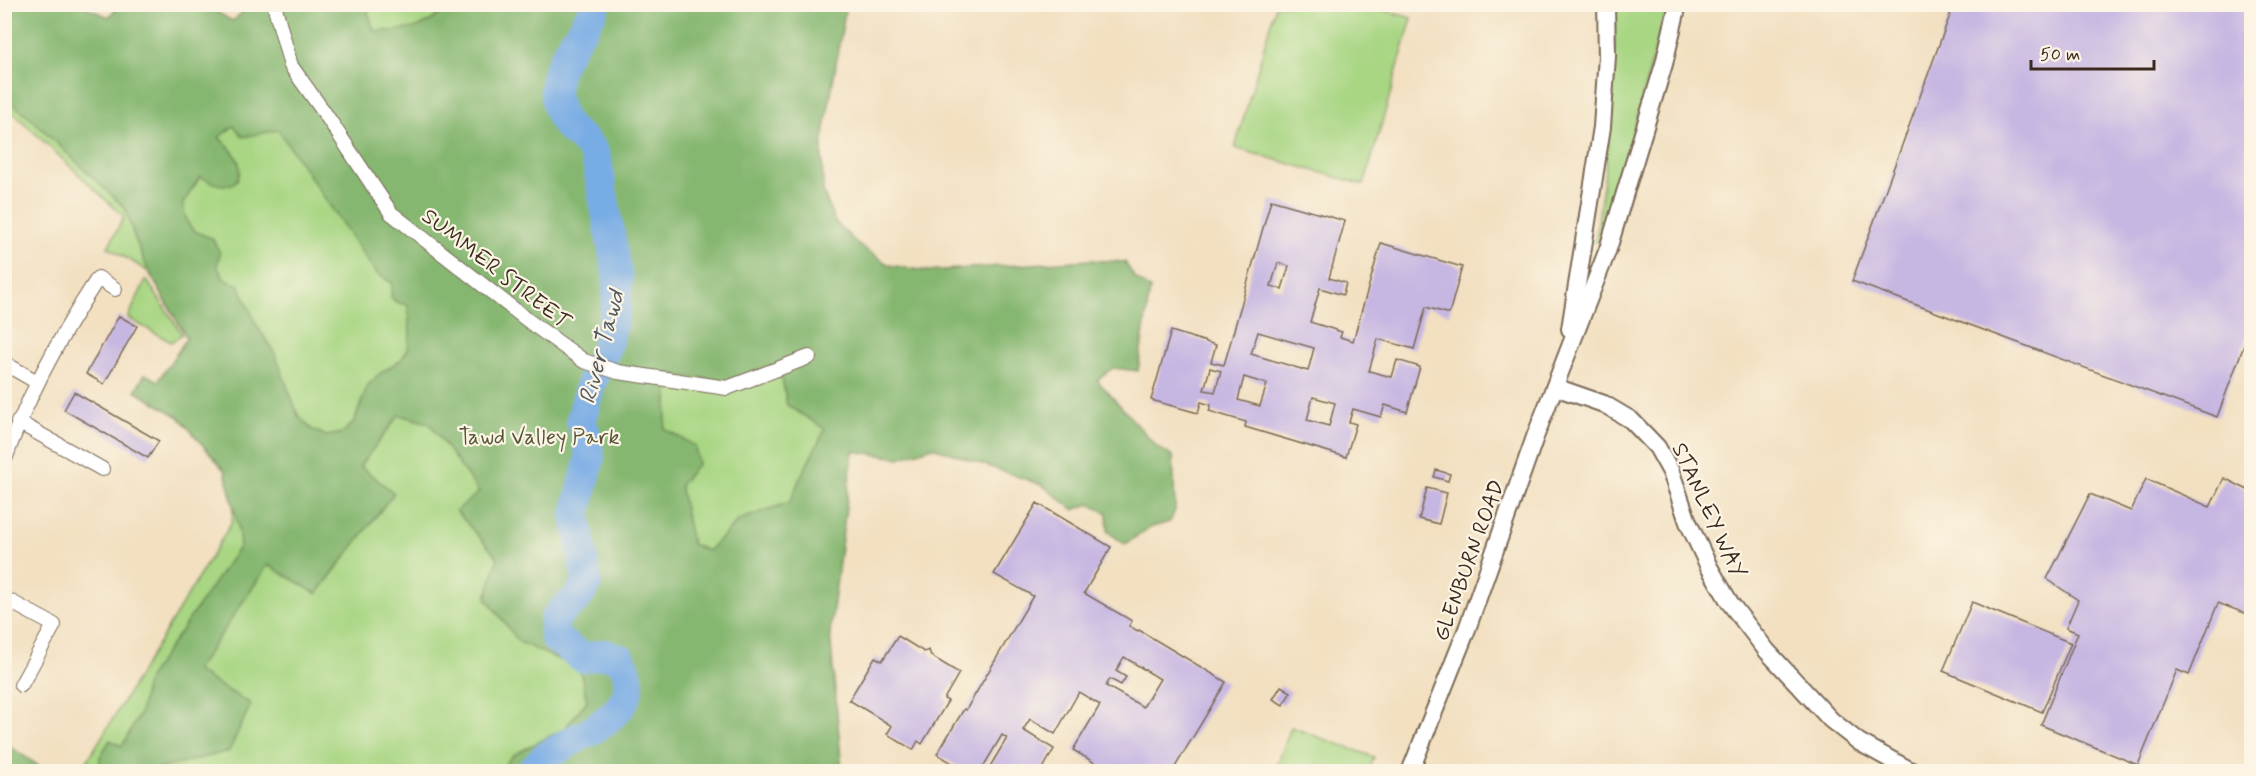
<svg xmlns="http://www.w3.org/2000/svg" width="2256" height="776" viewBox="0 0 2256 776" font-family="Mynerve,sans-serif">
<style>
.green{fill:#a8d683;stroke:#728050;stroke-width:1.5}
.forest{fill:#86b771;stroke:#607048;stroke-width:1.5;fill-rule:evenodd}
.lines{fill:none;stroke-linecap:round;stroke-linejoin:round}
.river{stroke:#78ace5;stroke-width:30}
.building{fill:#c6b6e2;fill-rule:evenodd}
.minor-casing{stroke:#7b6a57;stroke-width:16}
.tertiary-casing{stroke:#7b6a57;stroke-width:20}
.minor{stroke:#fff;stroke-width:14}
.tertiary{stroke:#fff;stroke-width:16}
.labels{text-anchor:middle;stroke-width:4.5;stroke-linejoin:round;paint-order:stroke}
.street-label{font-size:22px;fill:#3b2a1e;stroke:#fcf5e5}
.park-label{font-size:22px;fill:#565537;stroke:#fcf5e5}
.water-label{font-size:24px;font-style:italic;fill:#505864;stroke:#fcf5e5}
</style>
<rect width="100%" height="100%" fill="#fcf5e5"/>
<filter id="ink" filterUnits="userSpaceOnUse"><feTurbulence type="fractalNoise" baseFrequency=".0167" numOctaves="2"/><feDisplacementMap in="SourceGraphic" scale="12" xChannelSelector="R" yChannelSelector="G"/><feConvolveMatrix kernelMatrix="1 2 1 2 8 2 1 2 1" color-interpolation-filters="sRGB"/></filter>
<filter id="wash" filterUnits="userSpaceOnUse"><feTurbulence type="fractalNoise" baseFrequency=".008" numOctaves="4" result="noise"/><feDisplacementMap in="SourceGraphic" scale="24" xChannelSelector="R" yChannelSelector="G"/><feGaussianBlur stdDeviation="1.35" result="paint"/><feColorMatrix in="noise" values="0 0 0 0 0 0 0 0 0 0 0 0 0 0 0 0 0 1.4 0 .05"/><feComposite in="paint" operator="in"/></filter>
<g filter="url(#wash)">
<rect width="100%" height="100%" fill="#f2e0c1"/>
<g class="green">
<polygon points="4,5 218,113 323,5 810,5 806,40 842,408 822,631 826,771 81,771 232,522 246,331 108,247 124,217 5,105"/>
<polygon points="1276,5 1365,5 1412,18 1364,185 1235,148"/>
<path d="M 1614,5 L 1667,5 L 1632,136 L 1599,243 L 1595,242 C 1607,163 1616,84 1614,5 Z"/>
<polygon points="146,279 182,334 171,342 128,318"/>
<polygon points="1291,727 1374,757 1369,771 1275,771"/>
</g>
<g class="forest">
<path d="M 5,5 L 81,5 L 109,17 L 119,5 L 142,5 L 150,9 C 162,2 193,3 207,8 C 216,10 224,17 233,21 L 250,5 L 366,5 L 374,31 C 405,30 427,32 447,5 L 846,5 L 822,146 L 823,191 L 835,222 L 860,246 L 889,265 L 927,271 L 1090,260 L 1125,262 L 1134,277 L 1150,289 L 1138,371 L 1113,368 L 1097,380 L 1158,448 L 1173,456 L 1175,510 L 1170,522 L 1149,528 L 1125,544 L 1108,532 L 1107,513 L 1089,504 L 1074,510 L 1042,485 L 933,447 L 899,458 L 853,451 L 830,633 L 842,771 L 499,771 L 513,755 L 564,729 L 587,701 L 580,669 L 519,642 L 486,598 L 498,558 L 456,511 L 479,492 L 429,423 L 399,415 L 360,466 L 394,493 L 317,594 L 268,565 L 196,671 L 251,704 L 229,751 L 151,771 L 99,771 L 100,757 L 110,740 L 122,746 L 140,713 L 148,678 L 240,546 L 238,526 L 225,471 L 179,417 L 135,391 L 145,374 L 158,381 L 187,338 L 150,274 L 135,239 L 125,208 L 27,115 L 5,99 ZM 234,126 L 243,137 L 278,130 L 376,273 L 392,283 L 391,297 L 396,302 L 408,305 L 410,335 L 408,349 L 401,360 L 379,374 L 368,385 L 354,422 L 342,433 L 327,436 L 311,429 L 298,415 L 275,354 L 256,324 L 239,285 L 225,280 L 217,266 L 220,253 L 212,238 C 189,231 186,226 183,203 L 200,177 C 207,180 214,184 222,185 C 242,187 243,168 235,155 C 231,148 224,143 219,137 ZM 780,367 L 787,405 L 825,429 L 799,480 L 790,502 L 739,520 L 708,551 L 692,544 L 680,485 L 698,464 L 695,446 L 665,429 L 669,374 L 732,382 Z"/>
<polygon points="5,743 46,771 5,771"/>
</g>
<g class="lines">
<g class="river">
<path d="M 588,733 C 617,714 642,695 621,659 L 604,654 L 583,658 L 555,638 C 550,615 560,613 576,599 C 580,595 584,589 587,583 L 576,514 L 590,458 L 587,438 L 581,421 L 590,386 L 607,345 L 616,308 L 618,278 L 597,162 C 596,158 594,153 591,149 C 585,139 572,134 565,123 C 535,75 578,45 596,4"/>
<polyline points="530,772 546,756 579,737"/>
</g>
</g>
<g id="blocks">
<g class="building">
<polygon points="1954,4 2252,4 2252,324 2217,417 1852,281"/>
<path d="M 1271,200 L 1345,221 L 1329,278 L 1346,283 L 1343,295 L 1320,288 L 1310,322 L 1342,332 L 1340,337 L 1353,341 L 1381,243 L 1462,267 L 1449,314 L 1426,307 L 1414,349 L 1378,339 L 1369,371 L 1392,377 L 1397,360 L 1420,367 L 1407,412 L 1385,405 L 1381,417 L 1353,409 L 1349,422 L 1356,424 L 1346,457 L 1245,427 L 1246,422 L 1209,411 L 1211,405 L 1201,402 L 1198,413 L 1151,400 L 1171,331 L 1216,345 L 1211,362 L 1224,365 ZM 1278,263 L 1289,266 L 1282,289 L 1271,286 ZM 1258,332 L 1314,348 L 1308,371 L 1251,354 ZM 1210,368 L 1221,371 L 1215,392 L 1204,390 ZM 1244,377 L 1267,384 L 1260,406 L 1238,400 ZM 1313,397 L 1335,403 L 1329,426 L 1307,420 Z"/>
<polygon points="119,316 137,326 104,384 86,374"/>
<polygon points="74,392 159,441 148,458 64,410"/>
<polygon points="1436,470 1450,474 1448,481 1434,477"/>
<polygon points="2224,478 2252,492 2252,616 2218,603 2189,675 2177,670 2138,765 2041,725 2078,633 2066,628 2078,600 2047,579 2090,494 2131,511 2146,479 2210,507"/>
<polygon points="1427,488 1447,493 1439,524 1419,519"/>
<path d="M 1037,503 L 1111,547 L 1084,593 L 1132,621 L 1129,626 L 1138,631 L 1139,630 L 1226,682 L 1172,772 L 1110,772 L 1073,750 L 1100,705 L 1079,692 L 1055,734 L 1030,719 L 1023,730 L 1054,749 L 1041,772 L 996,772 L 989,768 L 1007,738 L 1002,735 L 980,772 L 967,772 L 937,754 L 964,709 L 966,710 L 1033,596 L 994,574 ZM 1124,657 L 1160,679 L 1143,707 L 1106,686 L 1110,679 L 1121,685 L 1126,677 L 1116,671 Z"/>
<polygon points="1972,602 2071,643 2042,712 1943,671"/>
<polygon points="898,636 924,652 929,650 931,656 959,673 944,699 948,701 922,744 918,741 913,750 887,734 892,726 849,700 875,657 882,661"/>
<polygon points="1281,686 1291,692 1283,705 1273,699"/>
</g>
</g>
</g>
<g filter="url(#ink)">
<use href="#blocks" fill-opacity="0" stroke="#7b6a57" stroke-width="1.5"/>
<g class="lines">
<defs>
<g id="minor">
<polyline points="274,4 291,66 326,115 391,213 530,322 584,361 618,372 727,388 809,357"/>
<polyline points="4,363 37,382"/>
<polyline points="18,422 102,469"/>
<path d="M 4,462 C 27,396 60,336 98,278 L 115,289"/>
<polyline points="4,598 54,625 21,685"/>
</g>
<g id="tertiary">
<polyline points="1570,329 1602,127 1607,56 1606,4"/>
<polyline points="1555,387 1604,404 1631,420 1657,447 1671,472 1688,522 1709,567 1730,603 1767,651 1831,720 1859,742 1913,772"/>
<polyline points="1410,772 1467,629 1535,437 1608,249 1664,64 1678,4"/>
</g>
</defs>
<use href="#minor" class="minor-casing"/>
<use href="#tertiary" class="tertiary-casing"/>
<use href="#minor" class="minor"/>
<use href="#tertiary" class="tertiary"/>
</g>
</g>
<g class="labels">
<g class="street-label">
<text transform="translate(497 268) rotate(38)" y="8">SUMMER STREET</text>
<text transform="translate(1710 510) rotate(65)" y="8">STANLEY WAY</text>
<text transform="translate(1468 560) rotate(-70)" y="8">GLENBURN ROAD</text>
</g>
<g class="park-label">
<text x="539" y="444">Tawd Valley Park</text>
</g>
<g class="water-label">
<text transform="translate(601 347) rotate(-75)" y="8">River Tawd</text>
</g>
</g>
<rect width="2256" height="776" fill="none" stroke="#fcf5e5" stroke-width="24"/>
<path d="M2031 60v9h123v-9" fill="none" stroke="#3b2a1e" stroke-width="3"/>
<text x="2040" y="60" font-size="18" fill="#3b2a1e" stroke="#fcf5e5" stroke-width="4.5" paint-order="stroke">50 m</text>
</svg>
